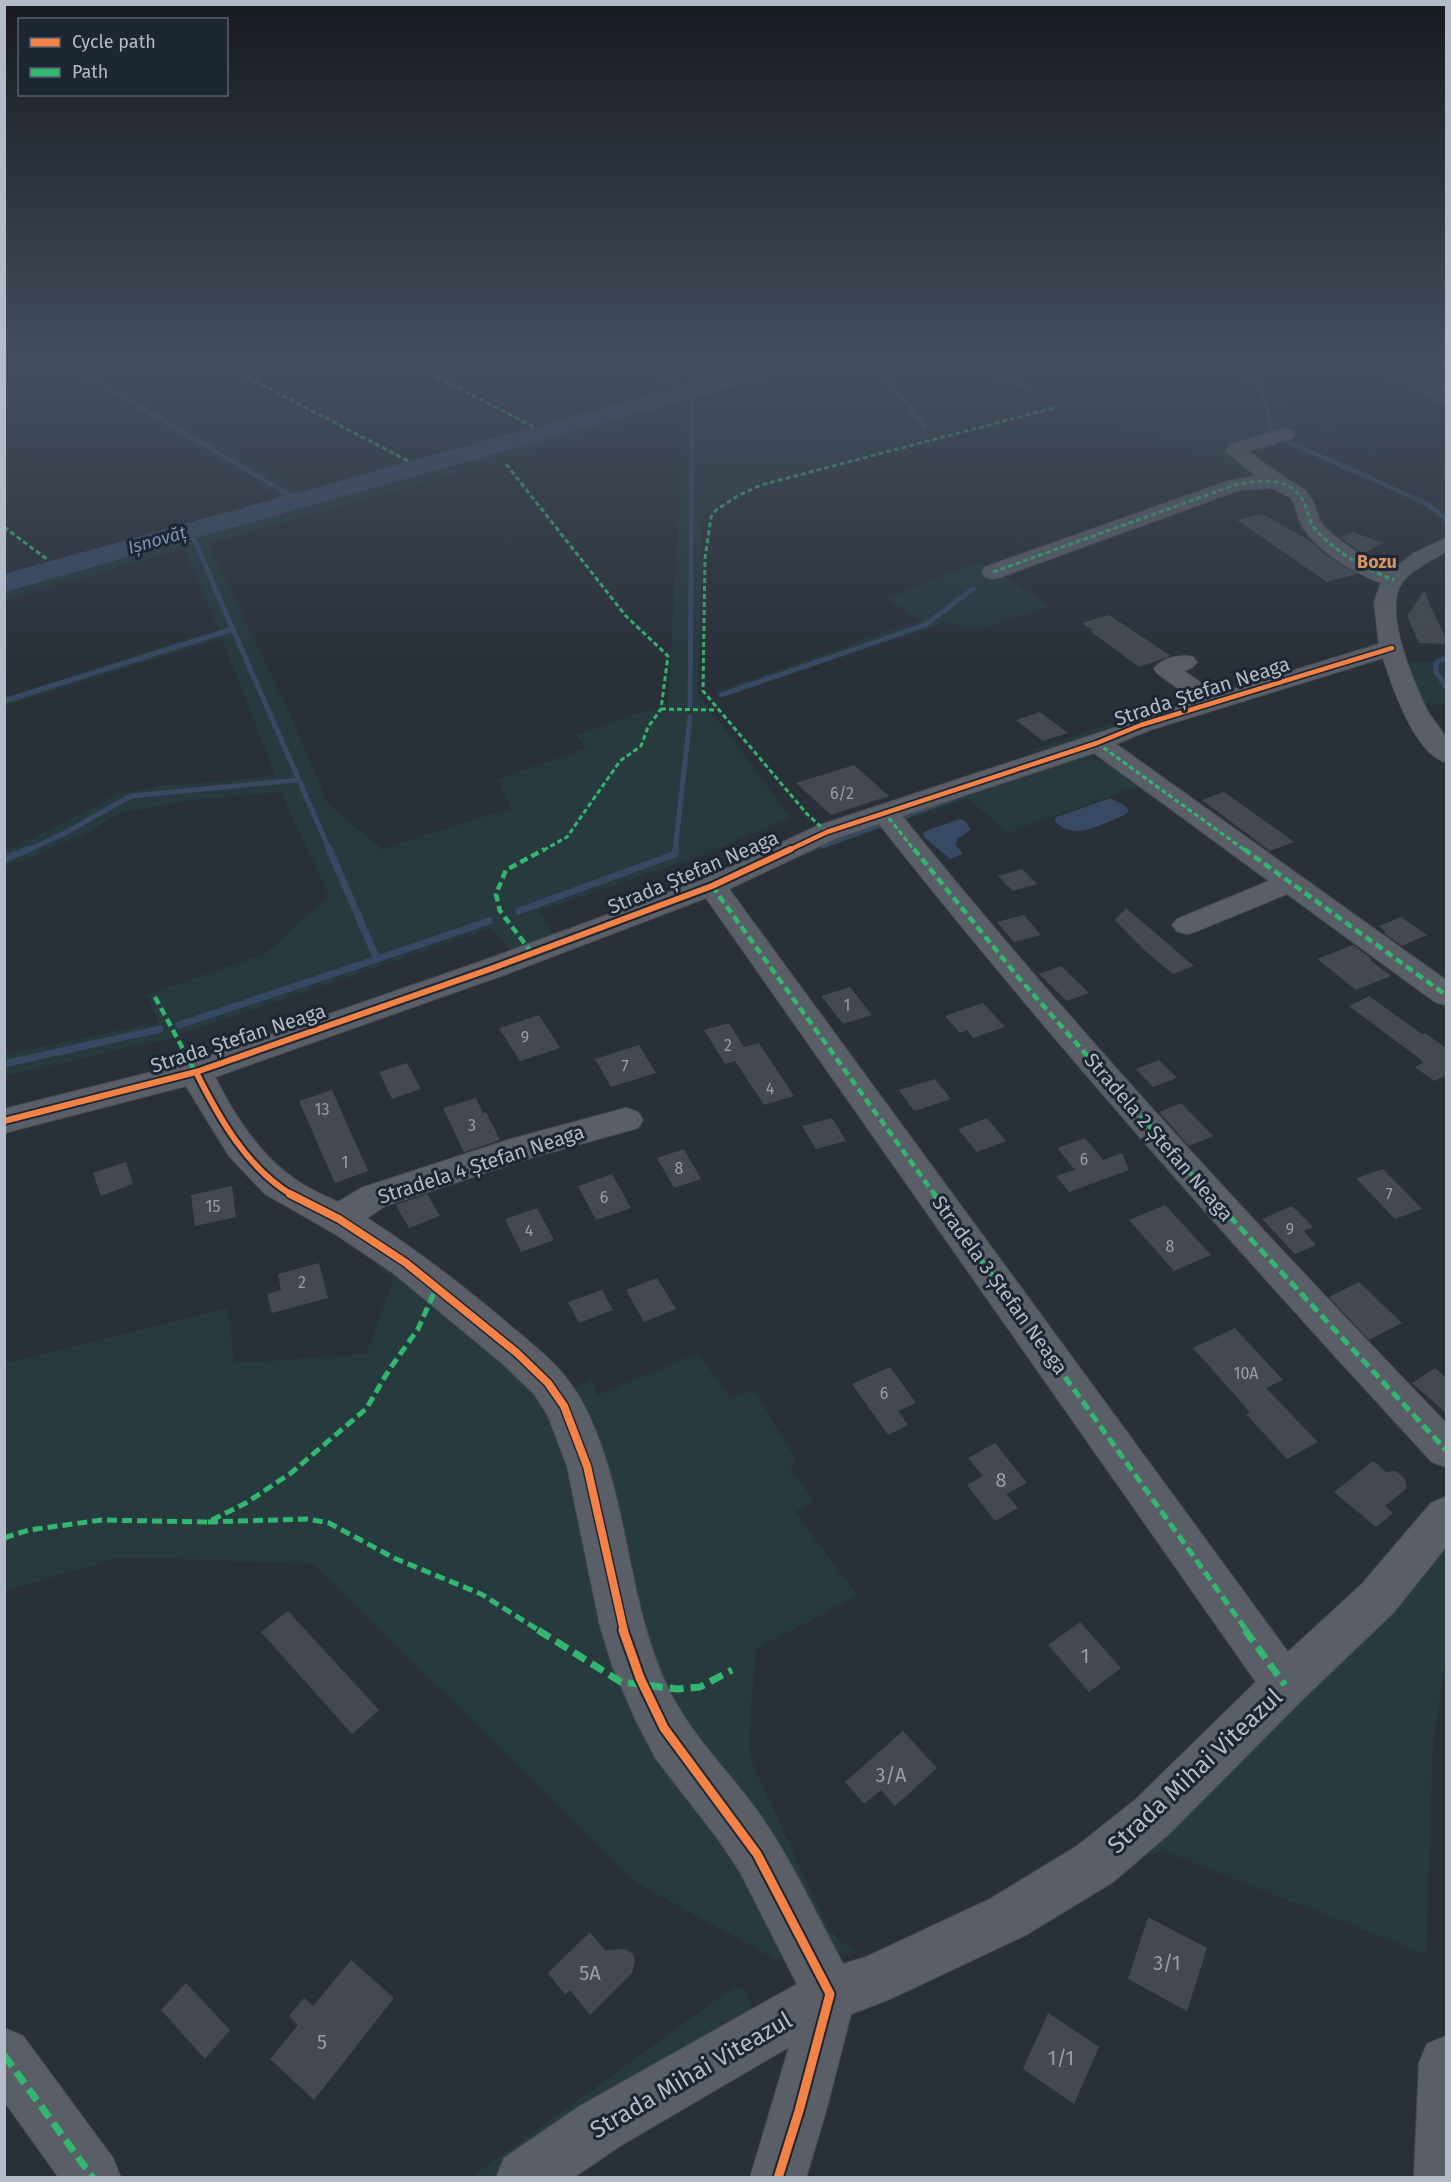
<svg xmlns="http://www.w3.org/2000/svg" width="1451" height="2182" viewBox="0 0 1451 2182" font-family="'Fira Sans',sans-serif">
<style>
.green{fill:#273a3e;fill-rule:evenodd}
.water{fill:#384963}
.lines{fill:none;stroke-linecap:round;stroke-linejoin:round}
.stream-far2{stroke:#384963;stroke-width:4.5}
.stream-far1{stroke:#384963;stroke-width:5}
.stream{stroke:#384963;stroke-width:7}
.river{fill:#384963;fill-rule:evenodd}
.building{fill:#444950}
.minor-casing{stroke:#484c53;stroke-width:2}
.minor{fill:#5a5e66;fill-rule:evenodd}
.quiet-far3{stroke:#33b770;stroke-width:3;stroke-dasharray:5 3;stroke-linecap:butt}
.quiet-far2{stroke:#33b770;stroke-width:4.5;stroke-dasharray:8 4.5;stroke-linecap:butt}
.quiet-far1{stroke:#33b770;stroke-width:5;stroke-dasharray:10 5;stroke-linecap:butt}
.quiet{stroke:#33b770;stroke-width:7;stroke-dasharray:14 7;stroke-linecap:butt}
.cycleway-far3-casing{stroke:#1d2633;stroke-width:8}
.cycleway-far2-casing{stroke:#1d2633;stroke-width:10}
.cycleway-far1-casing{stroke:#1d2633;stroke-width:11}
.cycleway-casing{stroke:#1d2633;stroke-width:13}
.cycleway-far3{stroke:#f48246;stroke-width:4.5}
.cycleway-far2{stroke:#f48246;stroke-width:6}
.cycleway-far1{stroke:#f48246;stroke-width:8}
.cycleway{stroke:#f48246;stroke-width:9}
.labels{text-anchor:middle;stroke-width:6;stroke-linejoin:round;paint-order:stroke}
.number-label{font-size:16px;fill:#989fab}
.far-water-label{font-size:18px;font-style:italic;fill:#7c92b1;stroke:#1d2633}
.far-quarter-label{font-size:18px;font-weight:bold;fill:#d59563;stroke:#1d2633}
.street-label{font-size:20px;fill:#b4bcc9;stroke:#1d2633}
.near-number-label{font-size:20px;fill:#989fab}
.near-street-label{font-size:24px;fill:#b4bcc9;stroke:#1d2633}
</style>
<rect width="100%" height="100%" fill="#2a3038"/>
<g class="green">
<path d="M 47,362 L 79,362 L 304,492 L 683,390 L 625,362 L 649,362 L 700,385 L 777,362 L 944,362 L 972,374 L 948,379 L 926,366 L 896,373 L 926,393 L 958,386 L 954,383 L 980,381 L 1048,406 L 753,484 L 727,498 L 703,516 L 698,693 L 791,818 L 697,857 L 539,911 L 555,935 L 512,952 L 491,928 L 167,1039 L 5,1076 L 5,1054 L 159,1022 L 146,995 L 266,953 L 329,896 L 281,792 L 193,800 L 120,813 L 89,832 L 28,859 L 5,866 L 5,851 L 118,794 L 158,786 L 276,777 L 222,638 L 5,706 L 5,697 L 219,629 L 184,549 L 5,600 L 5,576 L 280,499 ZM 685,410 L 667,713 L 653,708 L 576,735 L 586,748 L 498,779 L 511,808 L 382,849 L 328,804 L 291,716 L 208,543 Z"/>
<polygon points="954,362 1256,362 1285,395 1311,396 1312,398 1284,399 1290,421 1323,424 1383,455 1380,456 1316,426 1305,424 1228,449 1256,474 1056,403"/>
<path d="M 1286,439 L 1446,510 L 1446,529 C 1438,511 1399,496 1381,487 L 1383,486 L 1277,442 Z"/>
<polygon points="980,561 1049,606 974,631 948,622 720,698 715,692 920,620 886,599"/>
<polygon points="1446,654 1446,704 1424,704 1409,670 1409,661 1430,663 1438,656"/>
<polygon points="1116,722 1121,724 1118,728 1043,752 1024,750 1038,748"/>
<polygon points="1077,755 1114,764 1145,786 1124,791 1008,833 968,799 904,821 897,814"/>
<polygon points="881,821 886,827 747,875 826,838"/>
<polygon points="374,1264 393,1265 547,1397 720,1823 788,1953 775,1959 635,1882 314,1564 121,1557 5,1591 5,1363 228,1308 234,1363 366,1354 394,1279"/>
<polygon points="698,1353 731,1398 754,1390 795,1458 791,1468 814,1501 795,1512 858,1596 756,1649 749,1734 750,1758 827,1926 840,1941 858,1952 844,1955 819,1940 651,1669 577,1404 576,1387 592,1378 597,1395"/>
<polygon points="1446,1542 1446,1656 1433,1744 1426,1955 1162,1850 1151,1856 1136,1849 1301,1698"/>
<polygon points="734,1987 745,1989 751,2003 748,2023 573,2119 495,2177 470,2178"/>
</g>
<g class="water">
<path d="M 1110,798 L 1127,807 L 1128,812 L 1124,815 C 1102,824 1073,843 1054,820 L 1057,817 Z"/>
<polygon points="960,819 965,821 971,830 957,839 956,845 963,854 950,859 923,836 925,831"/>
</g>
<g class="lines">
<g class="stream-far2">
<polyline points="64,362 298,500"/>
<polyline points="630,362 692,391 691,578"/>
<polyline points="874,362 925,427"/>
<polyline points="966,362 1030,389"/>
<path d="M 1214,362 C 1261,377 1262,387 1272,433"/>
<polyline points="1284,440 1426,503 1446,519"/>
<polyline points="190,530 211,578"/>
</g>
<g class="stream-far1">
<polyline points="210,577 330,851"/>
<polyline points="1446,658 1436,663 1436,672 1446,687"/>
<polyline points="721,695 925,625 973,589"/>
<polyline points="4,701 233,629"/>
<polyline points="690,706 691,577"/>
<polyline points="905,816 953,799"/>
<polyline points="823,846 877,826"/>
<polyline points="26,851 67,832 131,796 299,780"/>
<polyline points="675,851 690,717"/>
</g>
<g class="stream">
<polyline points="4,859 30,849"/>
<polyline points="519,911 675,854 676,849"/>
<polyline points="377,959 489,921"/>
<polyline points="179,1025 377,959 329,849"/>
<polyline points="4,1064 160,1029"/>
</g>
<polygon class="river" points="768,362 807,362 803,367 4,592 4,574"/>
</g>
<g class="building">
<polygon points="1421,369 1446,381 1446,407 1386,376"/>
<polygon points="1262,514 1312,542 1326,555 1357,574 1327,582 1237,520"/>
<polygon points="1353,532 1383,543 1363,554 1341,538"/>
<polygon points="1424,591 1446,639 1446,644 1419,643 1407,616"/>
<polygon points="1109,615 1171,656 1139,667 1090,631 1093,630 1082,623"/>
<polygon points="1040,712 1068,733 1043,741 1016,720"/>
<polygon points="854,765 889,796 831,815 796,783"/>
<polygon points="1224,792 1275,828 1294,842 1270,851 1202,800"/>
<polygon points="1022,869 1037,884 1013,891 998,876"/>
<polygon points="1126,908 1194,966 1173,974 1142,948 1115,920"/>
<polygon points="1024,915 1041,935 1014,942 997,922"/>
<polygon points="1401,917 1427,935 1402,946 1384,933 1386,932 1379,926"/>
<polygon points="1353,945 1372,959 1370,960 1391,976 1356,990 1317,959"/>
<polygon points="1061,966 1089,993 1067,1001 1039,974"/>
<polygon points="850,987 872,1015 843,1024 821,996"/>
<polygon points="1369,996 1422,1034 1425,1033 1446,1048 1446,1078 1444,1076 1434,1081 1415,1067 1424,1062 1349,1006"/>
<polygon points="983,1003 1005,1027 973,1038 967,1030 960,1033 945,1016"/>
<polygon points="539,1015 560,1048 520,1061 499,1028"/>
<polygon points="729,1023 744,1047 759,1043 794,1096 764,1105 735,1061 725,1064 704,1030"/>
<polygon points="639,1045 656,1073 611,1087 595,1059"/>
<polygon points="1159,1060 1177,1078 1153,1087 1136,1069"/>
<polygon points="407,1063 421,1089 392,1099 379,1072"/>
<polygon points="935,1079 951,1099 914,1111 899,1090"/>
<polygon points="332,1090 368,1171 335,1183 299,1101"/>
<polygon points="476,1098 483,1113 486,1112 500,1140 464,1152 443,1108"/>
<polygon points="1181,1103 1213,1136 1189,1146 1159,1112"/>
<polygon points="832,1118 846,1141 816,1149 802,1126"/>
<polygon points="987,1118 1006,1141 977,1152 958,1129"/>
<polygon points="1085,1138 1103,1160 1122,1153 1129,1170 1069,1192 1056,1176 1075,1170 1057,1148"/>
<polygon points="684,1149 701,1179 674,1188 657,1158"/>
<polygon points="126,1162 133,1184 101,1196 93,1173"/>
<polygon points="1383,1169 1422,1209 1395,1219 1356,1178"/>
<polygon points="612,1174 631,1208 596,1220 578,1186"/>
<polygon points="232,1186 236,1217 195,1226 191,1195"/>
<polygon points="427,1194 440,1216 409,1228 396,1205"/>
<polygon points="1165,1205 1211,1255 1174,1271 1129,1220"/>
<polygon points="1292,1206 1313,1227 1304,1231 1316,1245 1295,1254 1262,1219"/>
<polygon points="537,1208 554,1240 521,1252 505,1219"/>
<polygon points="319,1263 328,1298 272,1313 267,1294 281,1290 278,1274"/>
<polygon points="657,1278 676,1309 644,1322 626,1290"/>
<polygon points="1359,1282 1383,1305 1402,1323 1369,1340 1329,1297"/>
<polygon points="602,1290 613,1310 579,1323 568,1302"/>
<polygon points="1235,1328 1283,1380 1266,1388 1318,1442 1287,1459 1246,1414 1250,1412 1193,1348"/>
<polygon points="890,1367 916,1403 898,1411 908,1425 888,1435 852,1384"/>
<polygon points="1435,1368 1446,1378 1446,1413 1412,1383"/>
<polygon points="995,1443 1027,1483 1006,1494 1018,1508 995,1521 967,1485 983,1476 968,1458"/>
<polygon points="1373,1461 1386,1472 1396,1471 1405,1479 1407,1488 1385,1506 1393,1513 1376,1527 1334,1492"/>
<polygon points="288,1611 379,1710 352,1734 261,1632"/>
<polygon points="1080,1622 1121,1668 1089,1692 1048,1645"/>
<polygon points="903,1731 937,1768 895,1806 881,1790 864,1804 845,1782"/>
<polygon points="1148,1917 1207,1948 1187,2011 1128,1979"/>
<polygon points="590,1932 605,1950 625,1949 633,1954 635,1962 632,1973 590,2015 570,1990 565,1995 548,1973"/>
<polygon points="351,1960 394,1998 314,2100 270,2059 298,2025 289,2016 304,1998 313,2006"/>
<polygon points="186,1983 230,2030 205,2059 161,2010"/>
<polygon points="1048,2013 1099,2047 1074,2104 1023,2069"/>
</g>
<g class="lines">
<defs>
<g id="minor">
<path d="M 1372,362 L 1416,362 C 1408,371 1379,373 1368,371 L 1365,367 Z"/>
<path d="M 1286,428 L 1293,430 L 1295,434 L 1293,438 L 1248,451 L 1285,478 L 1304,489 L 1313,501 L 1321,523 L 1332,534 L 1360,555 L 1390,571 L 1414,553 L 1446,538 L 1446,552 C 1431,561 1407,571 1399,588 C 1386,619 1414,683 1428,712 C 1433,720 1444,732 1446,739 C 1449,744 1446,755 1446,762 C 1415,755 1392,686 1383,658 L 1150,730 L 1116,744 L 1446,980 L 1446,1005 L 1435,1002 L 1287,894 L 1197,931 L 1187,934 L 1177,931 L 1172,925 L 1177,919 L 1269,881 L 1094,753 L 902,816 C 1073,1028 1258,1227 1446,1423 L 1446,1467 L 1432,1462 C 1241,1255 1054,1045 879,824 L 837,838 L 729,889 L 1288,1652 L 1362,1584 L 1431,1503 L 1446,1497 L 1446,1547 L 1394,1612 L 1301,1701 L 1169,1834 L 1113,1882 L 1026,1935 L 890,1999 L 851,2014 L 826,2111 L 806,2178 L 750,2178 L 789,2047 L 620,2146 L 573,2178 L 496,2178 L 504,2158 L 580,2106 L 797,1984 L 740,1872 L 718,1839 L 656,1759 L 636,1721 L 612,1665 L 600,1626 L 567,1466 L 548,1416 L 534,1394 L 503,1364 L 393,1273 L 335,1234 L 265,1194 L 229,1156 L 186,1086 L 4,1133 L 4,1109 L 188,1063 L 482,961 L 702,880 L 817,826 L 1195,701 L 1158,674 L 1154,669 C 1161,658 1181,654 1193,657 L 1197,662 L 1193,667 L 1184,671 L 1217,694 L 1379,644 L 1374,602 L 1381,583 C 1353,572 1320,553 1303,528 C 1297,518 1297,507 1290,497 L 1272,488 L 1240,490 L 1001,577 L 993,579 L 985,577 L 982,572 L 985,567 L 1228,481 L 1256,476 L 1225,451 L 1231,444 ZM 706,898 L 1256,1682 L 1135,1800 L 1077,1846 L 990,1899 L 866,1957 L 843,1964 C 817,1915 794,1865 763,1819 C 733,1775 693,1739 669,1690 C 639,1629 632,1561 616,1496 C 607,1461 596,1424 577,1393 C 559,1364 533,1345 506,1322 C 462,1285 416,1249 367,1218 L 385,1206 L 530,1158 L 638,1128 L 643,1120 L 638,1112 L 626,1108 L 511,1139 L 361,1188 L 338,1202 C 323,1195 309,1189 296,1180 C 260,1156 234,1115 215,1077 L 504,975 Z"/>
<polygon points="4,2028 23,2036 113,2158 121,2178 59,2178 4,2101"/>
<polygon points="1446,2036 1446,2178 1414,2178 1419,2063 1427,2044"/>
</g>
</defs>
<use href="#minor" class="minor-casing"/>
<use href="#minor" class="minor"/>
<g class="quiet-far3">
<polyline points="219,362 410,462"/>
<polyline points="408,362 536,428"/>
<polyline points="506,464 626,616 668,656 661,709 648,727 641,746 620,761 567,837 542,851"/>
<polyline points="4,527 48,560"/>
<path d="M 993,572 L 1235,485 C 1258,480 1289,476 1303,500 C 1308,510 1308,521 1316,530 C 1337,553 1365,569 1394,580"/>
<polyline points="661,709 717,710"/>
<polyline points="1097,743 1246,851"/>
<polyline points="884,812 915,851"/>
<polyline points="827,832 807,814 703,691 705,558 711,517 716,510 739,495 761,485 1057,407"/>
</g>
<g class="quiet-far2">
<polyline points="914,849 1018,977 1210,1195"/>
<polyline points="1244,849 1446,995"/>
<polyline points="712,886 935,1195"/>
<polyline points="532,953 500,911 496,894 506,870 545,849"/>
<polyline points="155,997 197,1075"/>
</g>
<g class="quiet-far1">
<polyline points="934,1194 1247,1631"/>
<polyline points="1209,1194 1446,1450"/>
<polyline points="208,1522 307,1519 329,1523 394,1558 481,1594 540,1631"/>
<polyline points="4,1538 29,1530 102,1520 208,1522 246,1503 291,1473 366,1409 389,1370 418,1329 437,1286"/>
</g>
<g class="quiet">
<polyline points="538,1630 621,1682 677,1689 700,1687 732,1670"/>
<polyline points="1245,1630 1285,1685"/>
<polyline points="4,2055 93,2178"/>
</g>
<defs>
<polyline id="cycleway-far3" points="787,851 827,832 1097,743 1141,725 1392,648"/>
<g id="cycleway-far2">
<path d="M 196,1072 C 219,1118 247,1168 292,1195"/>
<polyline points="4,1121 196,1072 493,968 712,886 791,849"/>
</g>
<polyline id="cycleway-far1" points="290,1194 339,1219 406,1263 517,1353 548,1383 564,1406 587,1466 624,1631"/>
<polyline id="cycleway" points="623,1630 640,1678 664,1728 757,1854 830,1994 799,2111 778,2178"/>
</defs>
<use href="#cycleway-far3" class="cycleway-far3-casing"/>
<use href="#cycleway-far2" class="cycleway-far2-casing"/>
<use href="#cycleway-far1" class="cycleway-far1-casing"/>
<use href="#cycleway" class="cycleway-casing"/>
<use href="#cycleway-far3" class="cycleway-far3"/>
<use href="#cycleway-far2" class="cycleway-far2"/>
<use href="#cycleway-far1" class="cycleway-far1"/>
<use href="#cycleway" class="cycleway"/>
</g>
<linearGradient id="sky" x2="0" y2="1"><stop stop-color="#171a1f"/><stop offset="0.54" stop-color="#444e5e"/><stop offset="1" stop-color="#444e5e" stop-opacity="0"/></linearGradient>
<rect width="1451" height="668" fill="url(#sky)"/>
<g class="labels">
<g class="number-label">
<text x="842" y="799">6/2</text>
<text x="847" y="1011">1</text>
<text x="525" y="1043">9</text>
<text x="728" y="1051">2</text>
<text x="625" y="1072">7</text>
<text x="770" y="1094">4</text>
<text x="322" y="1115">13</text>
<text x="472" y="1131">3</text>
<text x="1084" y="1165">6</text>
<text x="345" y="1168">1</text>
<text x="679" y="1174">8</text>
<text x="1389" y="1200">7</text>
<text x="604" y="1203">6</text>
<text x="213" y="1212">15</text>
<text x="1290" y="1235">9</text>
<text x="529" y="1236">4</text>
<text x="1170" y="1252">8</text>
<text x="302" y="1288">2</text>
<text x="1246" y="1379">10A</text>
<text x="884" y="1399">6</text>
</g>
<g class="far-water-label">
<text transform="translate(157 540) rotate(-16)" y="6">Ișnovăț</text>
</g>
<g class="far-quarter-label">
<text x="1377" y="568">Bozu</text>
</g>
<g class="street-label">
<text transform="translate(1202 691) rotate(-18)" y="7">Strada Ștefan Neaga</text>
<text transform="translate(693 872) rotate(-23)" y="7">Strada Ștefan Neaga</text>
<text transform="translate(238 1038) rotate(-18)" y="7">Strada Ștefan Neaga</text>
<text transform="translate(1159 1137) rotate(49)" y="7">Stradela 2 Ștefan Neaga</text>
<text transform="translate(481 1164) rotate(-18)" y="7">Stradela 4 Ștefan Neaga</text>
<text transform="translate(1000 1285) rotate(54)" y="7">Stradela 3 Ștefan Neaga</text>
</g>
<g class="near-number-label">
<text x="1001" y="1487">8</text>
<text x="1085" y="1663">1</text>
<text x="891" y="1782">3/A</text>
<text x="1167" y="1970">3/1</text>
<text x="590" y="1980">5A</text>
<text x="322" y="2049">5</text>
<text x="1061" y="2065">1/1</text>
</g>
<g class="near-street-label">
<text transform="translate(1195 1771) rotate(-43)" y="8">Strada Mihai Viteazul</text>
<text transform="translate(691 2075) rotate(-30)" y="8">Strada Mihai Viteazul</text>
</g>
</g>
<rect width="1451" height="2182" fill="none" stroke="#b4bcc9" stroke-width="12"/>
<rect x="18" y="18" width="210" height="78" fill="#1d2633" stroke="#59626f" stroke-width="1.5"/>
<rect x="30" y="38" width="30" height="9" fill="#f48246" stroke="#59626f" stroke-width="1.5"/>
<text x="72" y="48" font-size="18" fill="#b4bcc9">Cycle path</text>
<rect x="30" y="68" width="30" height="9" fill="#33b770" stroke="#59626f" stroke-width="1.5"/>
<text x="72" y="78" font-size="18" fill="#b4bcc9">Path</text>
</svg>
